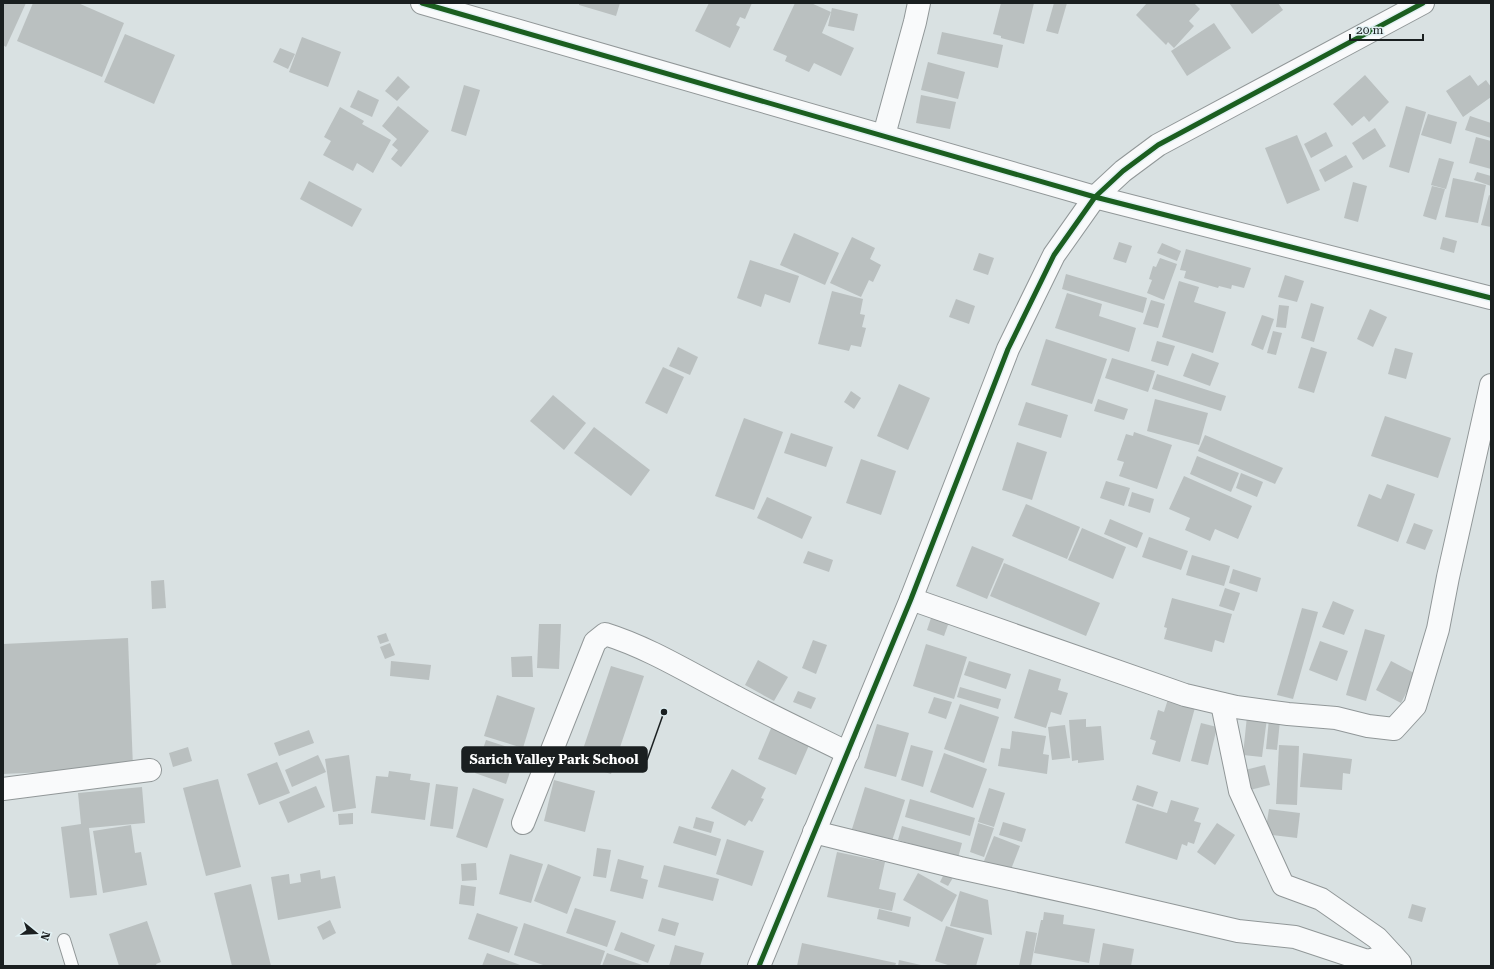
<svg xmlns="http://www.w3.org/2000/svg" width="1494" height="969" viewBox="0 0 1494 969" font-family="'Roboto Serif',serif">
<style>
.building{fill:#bac0c0}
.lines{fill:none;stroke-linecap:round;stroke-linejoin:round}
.service-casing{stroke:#919798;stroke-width:14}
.minor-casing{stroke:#919798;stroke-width:24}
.tertiary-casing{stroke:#919798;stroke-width:24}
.service{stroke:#f9fafb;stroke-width:12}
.minor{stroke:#f9fafb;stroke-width:22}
.tertiary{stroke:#f9fafb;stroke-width:22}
.cycleway-casing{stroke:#e2f1f4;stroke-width:8}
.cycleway{stroke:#1b5e20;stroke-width:5}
.leader{fill:none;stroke:#1a1f20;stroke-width:1.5}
.callout-dot{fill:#1a1f20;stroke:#e2f1f4;stroke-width:1.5}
.callout{fill:#1a1f20;stroke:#1a1f20;stroke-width:1.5}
.callout-label{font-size:13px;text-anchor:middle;font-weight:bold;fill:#fff}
</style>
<rect width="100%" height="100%" fill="#d9e1e2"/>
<g class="building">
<polygon points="3,3 26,3 6,47 3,45"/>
<polygon points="33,3 78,3 124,23 102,77 17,41"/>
<polygon points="579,3 620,3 616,16 579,5"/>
<polygon points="709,3 752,3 745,19 740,17 736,25 740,27 730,48 695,31"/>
<polygon points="795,3 811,3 831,12 822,33 854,48 841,76 814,63 809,72 785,61 787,56 773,50"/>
<polygon points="1001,3 1034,3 1024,44 1001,38 1001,36 993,34"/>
<polygon points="1054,3 1067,3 1058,34 1046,31"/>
<polygon points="1147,3 1194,3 1200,9 1189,21 1194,26 1174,48 1168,42 1166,45 1136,15"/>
<polygon points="1229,3 1278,3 1283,10 1252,34"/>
<polygon points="832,8 858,14 854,31 828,26"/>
<polygon points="1214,23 1231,48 1187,76 1171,51"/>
<polygon points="942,32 1003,45 998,68 937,54"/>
<polygon points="125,34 175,55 154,104 104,82"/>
<polygon points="302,37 341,52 328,87 289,72"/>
<polygon points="280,48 295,54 288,69 273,62"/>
<polygon points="928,62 965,72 958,99 921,90"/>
<polygon points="1365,75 1389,102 1369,122 1364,116 1352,126 1333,104"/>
<polygon points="1470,75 1478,86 1486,80 1491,87 1491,97 1463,117 1446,91"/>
<polygon points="398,76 410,87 397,101 385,91"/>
<polygon points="464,85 480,90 466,136 451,131"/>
<polygon points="358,90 379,100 372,117 350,107"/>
<polygon points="921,95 956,102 950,129 916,123"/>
<polygon points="398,106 429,131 401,167 391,159 398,150 392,145 397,139 382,126"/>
<polygon points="1406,106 1426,112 1409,173 1389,167"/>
<polygon points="340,107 364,121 362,124 391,140 373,173 357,163 353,171 323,155 331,141 324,137"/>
<polygon points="1428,114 1457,122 1451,144 1421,135"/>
<polygon points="1470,116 1491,123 1491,138 1465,130"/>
<polygon points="1375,128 1386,146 1363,160 1352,143"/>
<polygon points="1326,132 1333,146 1311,158 1304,144"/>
<polygon points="1297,135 1320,190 1287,204 1265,148"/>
<polygon points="1476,137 1491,141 1491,169 1469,163"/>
<polygon points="1346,155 1353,167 1325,182 1319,170"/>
<polygon points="1439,158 1454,162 1446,189 1431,185"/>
<polygon points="1477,172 1491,176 1491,186 1474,180"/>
<polygon points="1453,178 1486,185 1478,223 1445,217"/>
<polygon points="309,181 362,209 352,227 300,199"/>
<polygon points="1353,182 1367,186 1358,222 1344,218"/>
<polygon points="1432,186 1445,189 1436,220 1423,216"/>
<polygon points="1489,195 1491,196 1491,227 1481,225"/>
<polygon points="794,233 839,253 825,285 780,265"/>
<polygon points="852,237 875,248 870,259 881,265 873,282 869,280 861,297 830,283"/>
<polygon points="1443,237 1457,241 1454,253 1440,249"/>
<polygon points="1119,242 1132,246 1126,263 1113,259"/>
<polygon points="1162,243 1181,251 1177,261 1157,253"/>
<polygon points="1186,249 1251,268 1244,288 1232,285 1231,289 1219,286 1218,288 1184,278 1186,271 1180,270"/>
<polygon points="979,253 994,258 988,275 973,270"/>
<polygon points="1160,258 1177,264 1164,300 1147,293 1152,280 1149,279 1153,266 1156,267"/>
<polygon points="750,260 799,276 790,303 765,294 761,307 737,298"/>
<polygon points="1066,274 1147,298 1143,313 1062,289"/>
<polygon points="1285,275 1304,281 1297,302 1278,297"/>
<polygon points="1179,281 1199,287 1194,302 1226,312 1213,353 1162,337"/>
<polygon points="832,291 863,299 860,314 865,315 862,327 866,328 861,347 851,345 849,351 818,344"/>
<polygon points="1067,293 1102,304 1099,316 1136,328 1129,352 1055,328"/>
<polygon points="956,299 975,306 969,324 949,317"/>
<polygon points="1151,300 1165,304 1158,328 1143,324"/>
<polygon points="1311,303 1324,307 1314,342 1301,338"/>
<polygon points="1279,305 1289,306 1286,328 1276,327"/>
<polygon points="1370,309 1387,317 1373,347 1357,339"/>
<polygon points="1262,315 1274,319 1263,350 1251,345"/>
<polygon points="1273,331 1282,333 1276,355 1267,353"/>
<polygon points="1046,339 1107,359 1092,404 1031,385"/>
<polygon points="1157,341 1175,346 1168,366 1151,361"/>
<polygon points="678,347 698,357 690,375 669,366"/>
<polygon points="1311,347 1327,352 1314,393 1298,388"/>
<polygon points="1395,348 1413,353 1406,379 1388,374"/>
<polygon points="1192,353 1219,363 1210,386 1183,376"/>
<polygon points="1112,358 1155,371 1148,392 1105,378"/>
<polygon points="663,367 684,377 667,414 645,403"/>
<polygon points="1157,374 1226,396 1221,411 1152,389"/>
<polygon points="899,384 930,398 908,450 877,436"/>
<polygon points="851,391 861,398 854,409 844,402"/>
<polygon points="553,395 586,423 564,450 530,421"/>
<polygon points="1098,399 1128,409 1124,420 1094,411"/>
<polygon points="1155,399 1208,413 1199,445 1147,431"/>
<polygon points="1026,402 1068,415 1061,438 1018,425"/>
<polygon points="1385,416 1451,438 1438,478 1371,456"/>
<polygon points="744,418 783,432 754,510 715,496"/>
<polygon points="594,427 650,470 631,496 574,453"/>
<polygon points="1134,432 1172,445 1157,489 1119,476 1124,462 1117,460 1126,434 1133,436"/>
<polygon points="791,433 833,447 826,467 784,453"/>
<polygon points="1205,435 1283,468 1275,484 1198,451"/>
<polygon points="1017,442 1047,452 1032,500 1002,490"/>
<polygon points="1197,456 1239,473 1231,492 1190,474"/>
<polygon points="861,459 896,471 881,515 846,503"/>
<polygon points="1241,473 1263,482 1257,497 1236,488"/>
<polygon points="1184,476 1252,506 1238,539 1215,529 1210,541 1185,530 1190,518 1169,509"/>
<polygon points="1106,481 1130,488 1124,506 1100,498"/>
<polygon points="1387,484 1415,494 1398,542 1357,526 1369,494 1381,499"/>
<polygon points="1132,492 1154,499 1150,513 1128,506"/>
<polygon points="767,497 812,517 802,539 757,518"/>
<polygon points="1026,504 1080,527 1067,559 1012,536"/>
<polygon points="1110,519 1143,533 1137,548 1104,534"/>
<polygon points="1414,523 1433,530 1425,550 1406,543"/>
<polygon points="1082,528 1126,547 1113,579 1068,560"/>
<polygon points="1149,537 1188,551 1181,570 1142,557"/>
<polygon points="972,546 1004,559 987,599 956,586"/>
<polygon points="808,551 833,560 829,572 803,563"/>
<polygon points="1192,555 1230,566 1224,586 1186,575"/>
<polygon points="1004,563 1100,603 1086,636 990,596"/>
<polygon points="1233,569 1261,578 1257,592 1229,583"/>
<polygon points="164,580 166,608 152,609 151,581"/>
<polygon points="1225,588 1240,593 1234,611 1219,606"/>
<polygon points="1172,598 1232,614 1224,643 1215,640 1212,652 1164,639 1167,628 1164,627"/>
<polygon points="1333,601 1354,610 1344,635 1322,627"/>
<polygon points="1302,608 1318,612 1293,699 1277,695"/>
<polygon points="932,615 949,622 944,636 927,630"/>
<polygon points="539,624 561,624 559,669 537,668"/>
<polygon points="1365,629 1385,635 1366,701 1346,695"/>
<polygon points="386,633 389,641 380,644 377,636"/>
<polygon points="128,638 133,768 3,774 3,644"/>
<polygon points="813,640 827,645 816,674 802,668"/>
<polygon points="1320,641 1348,651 1337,681 1309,670"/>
<polygon points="390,643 395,655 385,659 380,647"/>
<polygon points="926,644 967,657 954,699 913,686"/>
<polygon points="532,656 533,677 512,677 511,657"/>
<polygon points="758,660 788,677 774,701 745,685"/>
<polygon points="391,661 431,665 429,680 390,676"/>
<polygon points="969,661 1011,674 1006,689 964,675"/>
<polygon points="1391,661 1416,674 1401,703 1376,690"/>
<polygon points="611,666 644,676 611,774 578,764"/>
<polygon points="1029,669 1061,679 1058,690 1068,693 1061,715 1051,712 1046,728 1014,718"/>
<polygon points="960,687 1001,699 998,709 957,697"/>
<polygon points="798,691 816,698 811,709 793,702"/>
<polygon points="497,695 535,708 523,748 484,736"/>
<polygon points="1169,696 1196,704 1180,762 1152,754 1156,741 1150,739 1158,710 1164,712"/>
<polygon points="934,697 952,702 946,719 928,713"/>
<polygon points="960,704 999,717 984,763 944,749"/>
<polygon points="1247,716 1267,718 1262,757 1243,755"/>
<polygon points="1086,719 1086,727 1101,726 1104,760 1078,763 1078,760 1072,761 1069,720"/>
<polygon points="1269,719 1280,721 1277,750 1266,749"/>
<polygon points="1201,723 1217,727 1208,765 1191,761"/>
<polygon points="877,724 909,733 896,777 864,768"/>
<polygon points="1065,725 1070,758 1052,760 1048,727"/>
<polygon points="772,726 810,743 796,775 758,759"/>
<polygon points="309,730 314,743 279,756 274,743"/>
<polygon points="1012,731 1046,736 1043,754 1049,755 1047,774 998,766 1001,748 1010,749"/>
<polygon points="486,740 517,750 506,784 475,773"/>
<polygon points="911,745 933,751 923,787 901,780"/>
<polygon points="1279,745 1299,746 1297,805 1276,804"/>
<polygon points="188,747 192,761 173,767 169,753"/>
<polygon points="944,753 987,769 973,808 930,792"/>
<polygon points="1303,753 1352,759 1350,774 1343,773 1342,790 1300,787"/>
<polygon points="318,755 326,772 292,787 285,770"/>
<polygon points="349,755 356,808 333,812 325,759"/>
<polygon points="277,762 290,793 259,805 247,774"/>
<polygon points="1265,765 1270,785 1250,790 1245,770"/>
<polygon points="732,769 766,788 761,798 764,799 752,822 749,820 745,826 711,808"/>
<polygon points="389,771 411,774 410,780 430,783 425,820 371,813 376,776 388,777"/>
<polygon points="218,779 241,867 206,876 183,788"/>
<polygon points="554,780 595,791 585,832 544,821"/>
<polygon points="436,784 458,787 453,829 430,826"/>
<polygon points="1137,785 1158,792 1153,807 1132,800"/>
<polygon points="316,786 325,807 288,823 279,802"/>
<polygon points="142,787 145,823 89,828 97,895 70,898 61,827 81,824 78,793"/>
<polygon points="865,787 905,800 892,841 852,829"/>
<polygon points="473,788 504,799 487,848 456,837"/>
<polygon points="989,788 1005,793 994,827 978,822"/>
<polygon points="910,799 975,818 970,836 905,817"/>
<polygon points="1171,800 1199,808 1194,821 1201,823 1194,844 1188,842 1187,846 1182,844 1177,860 1125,843 1137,804 1167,813"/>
<polygon points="1269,809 1300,813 1297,838 1265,834"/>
<polygon points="353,813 353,824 339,825 338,814"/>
<polygon points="696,817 714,822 711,833 693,828"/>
<polygon points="1003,822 1026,829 1022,842 999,835"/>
<polygon points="978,823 994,828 984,857 970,852"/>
<polygon points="1217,823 1235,835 1215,865 1197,852"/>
<polygon points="131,825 135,853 141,852 147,885 103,893 93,831"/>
<polygon points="679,826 721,839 716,856 673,843"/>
<polygon points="902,826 962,843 958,858 898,840"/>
<polygon points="994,836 1020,846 1010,872 984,861"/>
<polygon points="727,839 764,851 752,886 716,874"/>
<polygon points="597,848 611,850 606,878 593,876"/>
<polygon points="837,852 885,862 879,889 896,893 892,911 827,897"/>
<polygon points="510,854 543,864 531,903 499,894"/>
<polygon points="618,859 644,866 641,878 648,880 643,899 610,891"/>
<polygon points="476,863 477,880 462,881 461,864"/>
<polygon points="548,864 581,877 567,914 534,901"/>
<polygon points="664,865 719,879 713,901 658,887"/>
<polygon points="320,870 321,879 335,876 341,908 278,920 271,877 289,874 290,884 301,882 300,874"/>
<polygon points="945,872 954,876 948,886 940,882"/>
<polygon points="918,873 957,895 942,922 903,900"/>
<polygon points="251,884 271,966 232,966 214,893"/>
<polygon points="461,885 476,887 474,906 459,904"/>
<polygon points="960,891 988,900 992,935 950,926"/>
<polygon points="1412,904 1426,908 1422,922 1408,918"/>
<polygon points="575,908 616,921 607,947 566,933"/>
<polygon points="879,909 911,917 909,927 877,919"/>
<polygon points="1044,912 1064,915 1063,924 1095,929 1089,963 1034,953 1041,920 1043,920"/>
<polygon points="477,913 518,927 509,953 468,939"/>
<polygon points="662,918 679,923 675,936 658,931"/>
<polygon points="330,920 336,933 323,940 317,927"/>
<polygon points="147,921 161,962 156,964 157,966 119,966 109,934"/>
<polygon points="524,923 605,951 600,966 546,966 514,955"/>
<polygon points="946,926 984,938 976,966 951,966 935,961"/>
<polygon points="1026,931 1037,933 1031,966 1019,966"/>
<polygon points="621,932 655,945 648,963 614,950"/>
<polygon points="802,943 896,963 895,966 797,966"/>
<polygon points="1103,943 1134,949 1131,966 1099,966"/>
<polygon points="675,945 704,953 700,966 669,966"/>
<polygon points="487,953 523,966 482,966"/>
<polygon points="607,953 645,966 602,966"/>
<polygon points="899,960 921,965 921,966 898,966"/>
</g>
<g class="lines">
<defs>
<polyline id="service" points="64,940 72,966"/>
<g id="minor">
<polyline points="422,3 1095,197 1491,298"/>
<polyline points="884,135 915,22 919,3"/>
<polyline points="911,599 1185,695 1236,707 1288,714 1336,718 1368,726 1394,729 1415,706 1438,629 1448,577 1491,385"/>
<polyline points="1222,704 1240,791 1283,885 1321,899 1377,938 1400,963"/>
<polyline points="3,789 150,770"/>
<path d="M 523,823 L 595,642 L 605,634 C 650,648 691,674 734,696 C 771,716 810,734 848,753"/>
<polyline points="814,832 960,868 1096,898 1238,931 1295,937 1367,961 1392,955"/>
</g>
<polyline id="tertiary" points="759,966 911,599 1008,349 1054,255 1095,197 1123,171 1158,145 1423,3"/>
</defs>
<use href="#service" class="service-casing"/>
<use href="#minor" class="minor-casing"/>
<use href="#tertiary" class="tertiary-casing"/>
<use href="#service" class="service"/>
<use href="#minor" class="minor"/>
<use href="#tertiary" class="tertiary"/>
<defs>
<g id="cycleway">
<polyline points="422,3 1095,197 1491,298"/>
<polyline points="759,966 911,599 1008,349 1054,255 1095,197 1123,171 1158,145 1423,3"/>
</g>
</defs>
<use href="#cycleway" class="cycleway-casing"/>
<use href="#cycleway" class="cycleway"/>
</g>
<path class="leader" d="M664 712L647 760"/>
<circle class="callout-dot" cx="664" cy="712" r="4"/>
<rect class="callout" x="462" y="747" width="185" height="25" rx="4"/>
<g class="callout-label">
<text x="554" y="764">Sarich Valley Park School</text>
</g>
<rect width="1494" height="969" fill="none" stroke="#1a1f20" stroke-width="8"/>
<g transform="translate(36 933) rotate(108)" stroke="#e2f1f4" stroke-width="3" paint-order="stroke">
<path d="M0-3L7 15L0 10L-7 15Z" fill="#1a1f20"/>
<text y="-6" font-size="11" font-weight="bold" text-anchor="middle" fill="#1a1f20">N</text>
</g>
<path d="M1350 34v6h73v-6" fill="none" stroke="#1a1f20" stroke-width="2"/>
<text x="1356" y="34" font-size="12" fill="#1a1f20" stroke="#e2f1f4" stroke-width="3" paint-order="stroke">20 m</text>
</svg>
